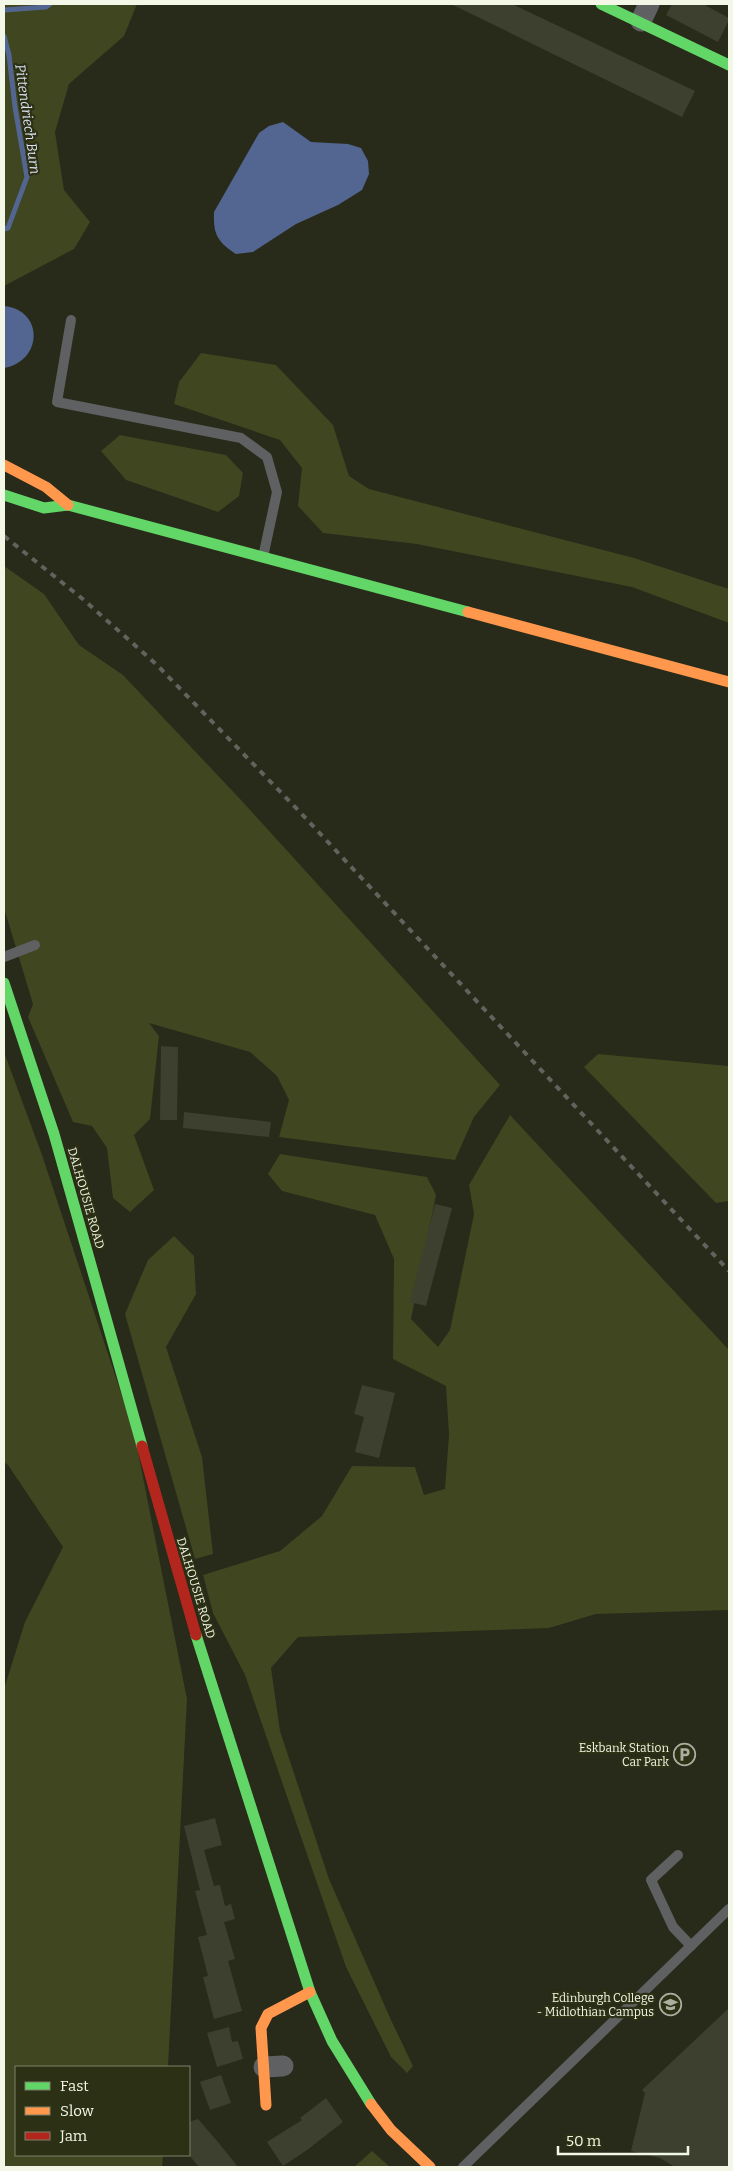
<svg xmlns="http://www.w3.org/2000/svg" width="733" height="2171" viewBox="0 0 733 2171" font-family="Bitter,serif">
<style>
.green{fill:#3f4620}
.water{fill:#536691}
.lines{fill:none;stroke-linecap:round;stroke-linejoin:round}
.stream{stroke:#536691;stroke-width:5}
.building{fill:#3d402e}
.lane{stroke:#5e6061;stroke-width:10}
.street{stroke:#5e6061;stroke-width:21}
.fast{stroke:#63d668;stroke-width:11}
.slow{stroke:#ff974d;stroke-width:11}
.jam{stroke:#b3261e;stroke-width:11}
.rail{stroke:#61635c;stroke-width:4;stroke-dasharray:6 6;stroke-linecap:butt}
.labels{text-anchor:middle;stroke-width:4.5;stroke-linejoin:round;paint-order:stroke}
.street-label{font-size:12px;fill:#f3f7e6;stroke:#2c3014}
.poi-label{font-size:12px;fill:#f3f7e6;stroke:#2c3014;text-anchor:end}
.water-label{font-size:14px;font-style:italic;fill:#dbe2f2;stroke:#2c3014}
</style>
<rect width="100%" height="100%" fill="#282a1a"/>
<g class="green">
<polygon points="4,4 137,4 124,36 69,84 55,132 64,190 90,222 74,249 4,286"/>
<polygon points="201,353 276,365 333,425 349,476 369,489 634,558 729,589 729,623 632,587 417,544 323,533 298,506 302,468 280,440 174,404 179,382"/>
<polygon points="120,435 226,455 243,473 239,496 218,512 126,480 101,451"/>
<polygon points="4,566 44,594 79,645 123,675 241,800 500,1085 474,1117 455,1160 279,1137 289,1100 277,1076 250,1052 149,1023 159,1036 150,1119 134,1135 154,1190 130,1212 113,1198 107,1148 92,1126 73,1122 28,1017 33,1004 4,908"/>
<polygon points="4,1052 42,1155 134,1432 187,1699 168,2067 16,2067 16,2155 163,2155 162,2167 4,2167 4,1689 25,1622 63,1547 8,1465 4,1462"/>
<polygon points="598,1054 729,1066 729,1201 716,1203 584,1067"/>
<polygon points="510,1115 729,1350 729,1610 596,1614 549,1628 298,1637 271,1668 280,1731 329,1879 391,2020 413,2066 407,2073 391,2057 346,1967 245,1675 213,1613 203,1575 280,1551 322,1516 352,1466 415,1467 424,1495 445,1489 449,1435 446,1386 393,1359 394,1259 375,1215 282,1191 268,1174 280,1154 427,1177 436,1195 411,1319 438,1347 450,1330 474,1214 469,1185"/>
<polygon points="174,1236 194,1256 196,1294 166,1347 202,1457 213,1554 195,1559 125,1314 148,1260"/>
<polygon points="372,2151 390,2167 354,2167"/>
</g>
<g class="water">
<path d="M 283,122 L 311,142 L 348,144 L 361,148 L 368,161 L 369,174 L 362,190 L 338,205 L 296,224 L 253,252 L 236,254 C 218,242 213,235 214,212 L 259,133 L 269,126 Z"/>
<path d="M 4,306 C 44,310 43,361 4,368 Z"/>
</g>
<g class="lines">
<g class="stream">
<polyline points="4,10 46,7 50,4"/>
<polyline points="4,36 9,55 15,107 27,177 8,228 4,229"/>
</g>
</g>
<g class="building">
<polygon points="451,4 512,4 695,91 682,117"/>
<polygon points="672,4 703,4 729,18 729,20 718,42 666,15"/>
<polygon points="161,1046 178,1047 177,1120 160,1120"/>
<polygon points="184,1112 271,1122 269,1137 183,1128"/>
<polygon points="435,1204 452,1208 426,1306 410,1302"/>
<polygon points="362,1385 395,1393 379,1458 355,1452 364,1417 354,1414"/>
<polygon points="215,1818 222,1845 204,1850 214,1886 220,1885 225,1906 231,1904 235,1919 224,1922 235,1959 228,1961 242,2011 214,2019 203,1977 208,1976 198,1937 207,1935 195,1891 200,1890 184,1826"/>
<polygon points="729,2008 729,2167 675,2167 660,2158 631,2151 645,2093 642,2090"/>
<polygon points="229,2027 232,2042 238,2041 243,2059 217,2067 207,2033"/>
<polygon points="221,2075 231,2103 210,2110 200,2082"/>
<polygon points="326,2098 343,2122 307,2150 283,2166 267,2142 302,2120 300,2118"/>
<polygon points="198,2119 218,2142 238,2167 199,2167 189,2155 189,2122"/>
</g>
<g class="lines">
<g class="lane">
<polyline points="71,320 57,402 241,438 267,457 277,492 263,557"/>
<polyline points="4,957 35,945"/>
<polyline points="678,1855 651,1880 673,1927 691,1946"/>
<polyline points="463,2167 729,1909"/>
</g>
<g class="street">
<polyline points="641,21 649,4"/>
<polyline points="264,2067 283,2066"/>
</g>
<g class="fast">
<polyline points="601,4 729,65"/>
<polyline points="4,495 44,508 68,505 468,612"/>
<polyline points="4,983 54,1134 142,1446"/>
<polyline points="196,1635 310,1992 332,2041 371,2104"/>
</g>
<g class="slow">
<polyline points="4,465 46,487 68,505"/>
<polyline points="468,612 729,682"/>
<polyline points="371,2104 391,2130 430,2167"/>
<polyline points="266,2105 261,2028 268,2014 310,1992"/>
</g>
<polyline class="jam" points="142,1446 196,1635"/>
<polyline class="rail" points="4,536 84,600 157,665 298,810 729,1271"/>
</g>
<defs>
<symbol id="parking-ring" viewBox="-11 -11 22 22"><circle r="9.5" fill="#2c3014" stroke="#acaf9f" stroke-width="1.5"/><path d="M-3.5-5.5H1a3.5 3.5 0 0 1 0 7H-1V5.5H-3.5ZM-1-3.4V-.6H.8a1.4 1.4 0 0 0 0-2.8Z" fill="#acaf9f"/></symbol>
<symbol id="university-ring" viewBox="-11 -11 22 22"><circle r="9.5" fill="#2c3014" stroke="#acaf9f" stroke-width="1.5"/><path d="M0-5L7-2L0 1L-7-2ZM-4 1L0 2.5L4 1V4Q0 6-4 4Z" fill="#acaf9f"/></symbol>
</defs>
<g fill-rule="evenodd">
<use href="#parking-ring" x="672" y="1742" width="25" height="25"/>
<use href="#university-ring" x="658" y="1992" width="25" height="25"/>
</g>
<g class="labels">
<g class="street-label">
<text transform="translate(86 1198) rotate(74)" y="4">DALHOUSIE ROAD</text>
<text transform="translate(196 1588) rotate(73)" y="4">DALHOUSIE ROAD</text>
</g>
<g class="poi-label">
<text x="669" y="1752">Eskbank Station<tspan x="669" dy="14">Car Park</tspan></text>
<text x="654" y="2002">Edinburgh College<tspan x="654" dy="14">- Midlothian Campus</tspan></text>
</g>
<g class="water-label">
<text transform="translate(28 119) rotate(82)" y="5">Pittendriech Burn</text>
</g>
</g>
<rect width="733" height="2171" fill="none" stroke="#f3f7e6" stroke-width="10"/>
<rect x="15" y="2066" width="175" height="90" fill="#2c3014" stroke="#7c8068"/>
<rect x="25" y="2082" width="25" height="8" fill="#63d668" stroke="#7c8068"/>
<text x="60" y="2091" font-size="15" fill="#f3f7e6">Fast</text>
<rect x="25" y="2107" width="25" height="8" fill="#ff974d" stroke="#7c8068"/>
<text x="60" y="2116" font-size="15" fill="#f3f7e6">Slow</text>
<rect x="25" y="2132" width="25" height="8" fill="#b3261e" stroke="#7c8068"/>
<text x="60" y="2141" font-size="15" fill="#f3f7e6">Jam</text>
<path d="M558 2146v8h130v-8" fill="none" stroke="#f3f7e6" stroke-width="2.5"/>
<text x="566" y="2146" font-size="15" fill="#f3f7e6" stroke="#2c3014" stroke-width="4" paint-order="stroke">50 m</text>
</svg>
